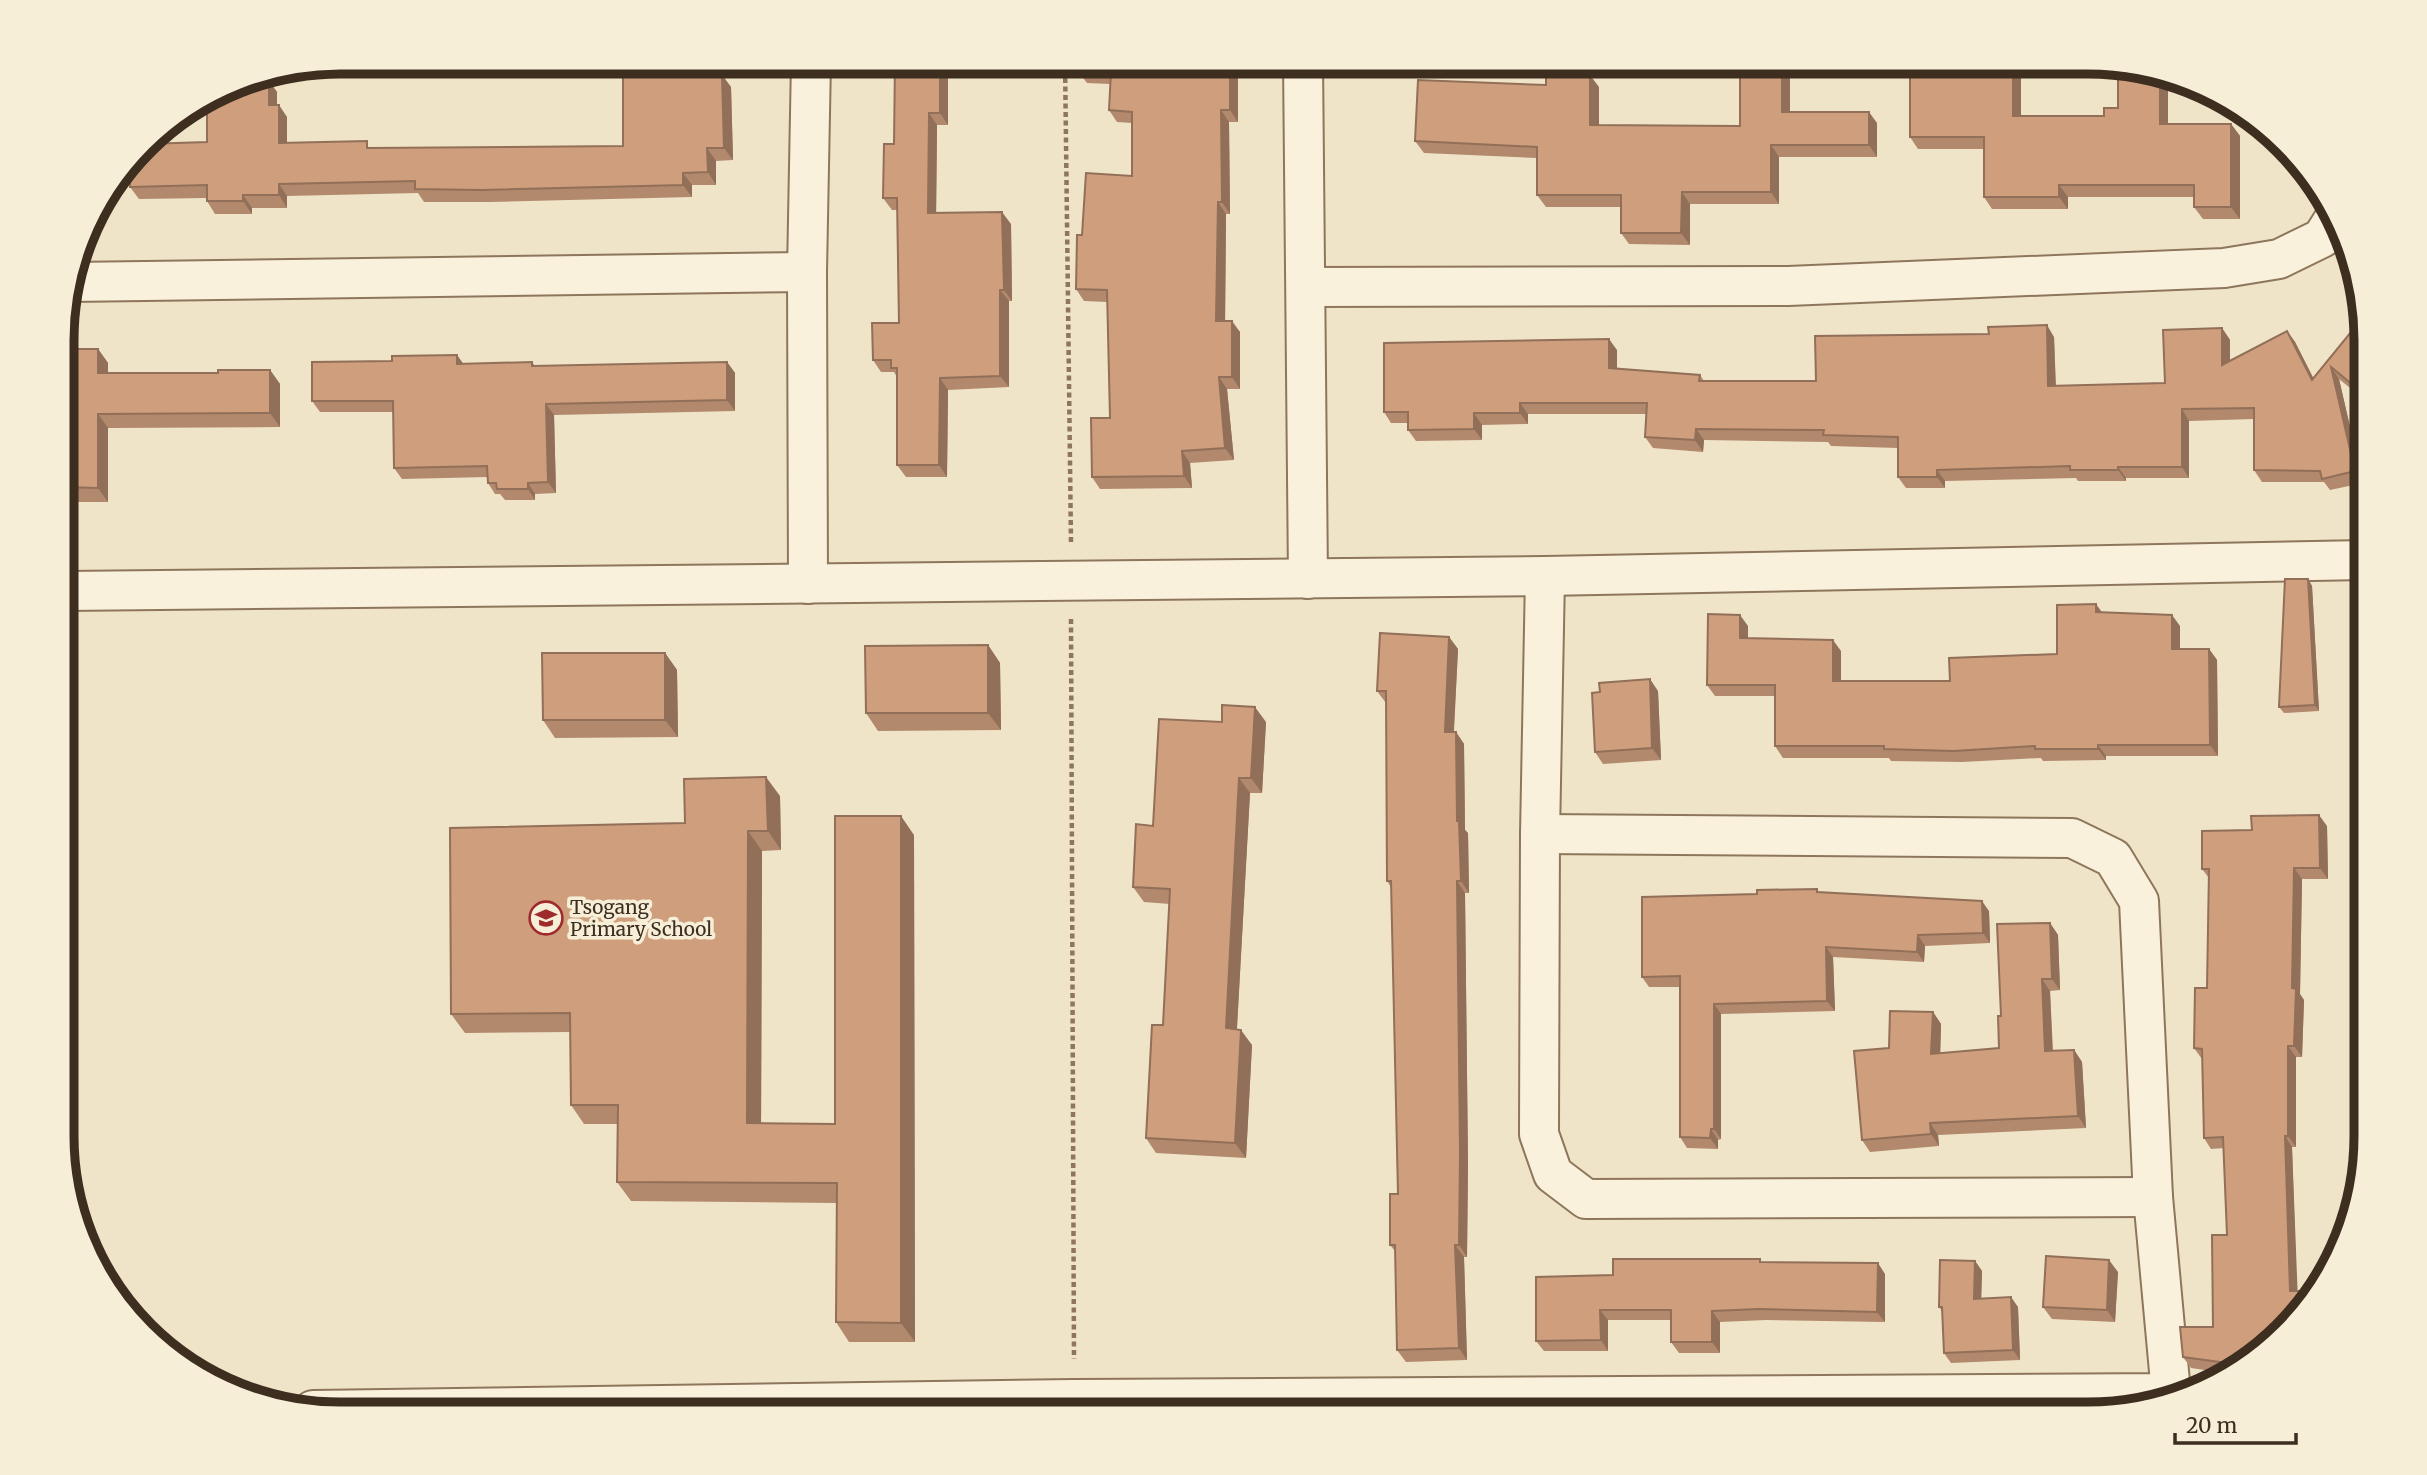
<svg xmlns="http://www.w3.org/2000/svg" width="2427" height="1475" viewBox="0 0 2427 1475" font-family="Merriweather,serif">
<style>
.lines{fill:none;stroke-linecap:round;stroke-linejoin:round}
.minor-casing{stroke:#8d765c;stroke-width:42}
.path{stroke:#8d765c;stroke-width:4.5;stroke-dasharray:5 3.5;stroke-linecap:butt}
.minor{stroke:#faf1dc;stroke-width:38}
.wall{fill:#b2896c}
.shaded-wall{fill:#916f58}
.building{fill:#cf9f7d;stroke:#916f58;stroke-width:2}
.labels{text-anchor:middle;stroke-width:7;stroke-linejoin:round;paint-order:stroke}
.poi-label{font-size:19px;fill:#3d2e20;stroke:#f7eed8;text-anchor:start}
.rim{fill:none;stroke:#3d2e20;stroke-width:9}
</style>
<rect width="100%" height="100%" fill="#f0e4c8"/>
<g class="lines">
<defs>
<g id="minor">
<polyline points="1303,61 1308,579"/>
<polyline points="70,282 807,272"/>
<polyline points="1306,287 1788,286 2224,268 2279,259 2322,238 2334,219"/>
<polyline points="1545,576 1540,834 1539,1134 1553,1174 1586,1199 2153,1197"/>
<polyline points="808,584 807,272 811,61"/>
<polyline points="64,591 1545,576 2365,560"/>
<polyline points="313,1410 1074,1399 2171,1393 2153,1197 2139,901 2113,858 2072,838 1540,834"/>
</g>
</defs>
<use href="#minor" class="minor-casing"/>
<g class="path">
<polyline points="1065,61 1071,543"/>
<polyline points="1071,619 1074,1359"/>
</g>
<use href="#minor" class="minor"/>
</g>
<g class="wall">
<polygon points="895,61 942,61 948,71 948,125 937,125 936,213 1011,224 1012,301 1009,301 1009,387 948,390 947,477 906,477 897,465 897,377 894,372 881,372 873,360 899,323 897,210 892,210 883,198 894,144"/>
<polygon points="1633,61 2021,61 2021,116 2104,116 2168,82 2168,124 2231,124 2240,136 2240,219 2203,219 2194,207 2194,197 2068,197 2068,209 1992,209 1984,197 1984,149 1918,149 1910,137 1910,62 1790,62 1790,112 1877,123 1877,157 1779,157 1779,204 1690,204 1690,245 1629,244 1621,233 1621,207 1546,207 1537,195 1537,158 1424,153 1415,141 1599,87 1599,125 1740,126 1740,71 1640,72"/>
<polygon points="1230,62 1238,74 1238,122 1229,122 1230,214 1226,214 1225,321 1240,332 1240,389 1227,389 1234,460 1190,463 1192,488 1100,489 1092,477 1110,418 1107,302 1084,301 1076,289 1082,235 1132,176 1132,123 1117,122 1109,110 1110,84 1087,83 1078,71"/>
<polygon points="722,75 731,87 733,160 716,161 716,185 692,185 692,197 491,202 424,202 418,193 287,196 287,208 252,208 252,214 215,214 207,201 207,198 139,199 130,187 207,142 274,88 277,92 277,105 287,117 287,143 372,148 623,146"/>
<polygon points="2365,321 2365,400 2339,379 2363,483 2330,490 2324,482 2262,482 2254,470 2254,419 2189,421 2189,478 2126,478 2126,481 2078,481 2076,478 1945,481 1945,488 1906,488 1898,477 1898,448 1831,446 1828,442 1704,440 1703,452 1653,448 1645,437 1646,414 1528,414 1528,424 1482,425 1482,440 1416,441 1408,430 1408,423 1391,423 1384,412 1617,350 1617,369 1700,375 1704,381 1816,381 2054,337 2056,386 2165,383 2222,328 2230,340 2230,361 2287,331 2295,342 2314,379"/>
<polygon points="64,349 98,349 108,363 108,373 218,373 270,370 280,384 280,427 108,428 108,502 64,502"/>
<polygon points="532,362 535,366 727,362 735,373 735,411 554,415 556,493 535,494 535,500 505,500 500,494 495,494 488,483 487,477 402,479 394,468 393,412 320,412 312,401 463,364"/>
<polygon points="2308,579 2312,586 2319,711 2284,713 2279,707"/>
<polygon points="2102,613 2180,626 2180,649 2209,649 2217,660 2218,756 2106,756 2106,760 2043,761 2041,758 1962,762 1891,761 1889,758 1783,758 1775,746 1775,696 1715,696 1707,685 1748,626 1748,638 1841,651 1841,681 1950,681 2057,654"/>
<polygon points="1449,637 1458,649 1454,732 1456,732 1464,744 1465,830 1468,833 1469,893 1465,893 1468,1164 1467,1257 1464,1257 1467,1360 1406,1362 1397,1350 1395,1251 1390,1245 1398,1194 1391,887 1387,881 1386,703 1377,691"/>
<polygon points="988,645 1000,663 1001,730 878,731 866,713"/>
<polygon points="665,653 677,670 678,737 555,738 543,720"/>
<polygon points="1658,691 1661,760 1603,764 1595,752"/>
<polygon points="1222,722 1266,722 1262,793 1250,793 1237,1029 1252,1045 1246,1158 1156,1153 1146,1138 1163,1025 1170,904 1144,902 1133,887 1153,826"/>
<polygon points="780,796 781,850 762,851 761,1123 835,1124 914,835 915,1342 849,1342 836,1322 836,1203 631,1201 617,1182 618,1124 584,1124 571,1105 570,1032 465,1033 451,1014 685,823"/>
<polygon points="2327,826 2328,879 2302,879 2300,994 2304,1000 2302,1057 2296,1057 2296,1147 2292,1147 2296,1269 2284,1333 2231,1374 2191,1368 2183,1357 2213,1327 2227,1235 2224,1148 2211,1149 2204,1138 2202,1059 2194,1048 2207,988 2209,878 2202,869 2252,830"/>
<polygon points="1817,889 1819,892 1989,911 1990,943 1925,946 1924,962 1833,957 1835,1011 1721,1014 1721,1139 1718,1140 1718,1149 1687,1148 1680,1137 1680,987 1649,987 1642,977 1757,894"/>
<polygon points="2050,923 2058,935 2060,990 2050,991 2053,1051 2074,1050 2082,1062 2086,1128 1938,1135 1939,1146 1870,1152 1862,1140 1889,1048 1933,1012 1941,1024 1940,1053 1999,1048 2001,1016"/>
<polygon points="1975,1261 1982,1271 1981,1298 2018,1307 2020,1360 1951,1363 1944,1353 1942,1311 1939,1307"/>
<polygon points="1762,1262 1885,1274 1885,1322 1766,1320 1720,1322 1720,1353 1679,1353 1671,1342 1671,1320 1608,1320 1608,1351 1544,1351 1536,1341 1613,1275"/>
<polygon points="2118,1272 2115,1322 2052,1319 2043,1307"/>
</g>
<g class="shaded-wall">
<polygon points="940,61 942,61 948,71 948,125 940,113"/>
<polygon points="1782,61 1790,61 1790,123 1782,112"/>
<polygon points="2013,61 2021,61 2021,128 2013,116"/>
<polygon points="1230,62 1238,74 1238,122 1230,110"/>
<polygon points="2160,71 2168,82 2168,136 2160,124"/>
<polygon points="275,74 274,88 277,92 277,117 269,105 266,80 266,76"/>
<polygon points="722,75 731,87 733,160 724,148"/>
<polygon points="1590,75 1599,87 1599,137 1590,125"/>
<polygon points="279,105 287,117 287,155 279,143"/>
<polygon points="1221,110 1229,122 1230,214 1222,202"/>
<polygon points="1869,112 1877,123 1877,157 1869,145"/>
<polygon points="929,113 937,125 936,225 928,213"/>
<polygon points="2231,124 2240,136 2240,219 2231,207"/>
<polygon points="1771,145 1779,157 1779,204 1771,192"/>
<polygon points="707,148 716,161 716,185 708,172"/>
<polygon points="683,173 692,185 692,197 683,185"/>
<polygon points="279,184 287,196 287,208 279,195"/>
<polygon points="2059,185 2068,197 2068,209 2059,197"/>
<polygon points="1682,192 1690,204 1690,245 1681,233"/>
<polygon points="243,195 252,208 252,214 243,201"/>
<polygon points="1218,202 1226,214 1225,332 1216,321"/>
<polygon points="1002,212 1011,224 1012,301 1004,290"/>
<polygon points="1000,290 1009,301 1009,387 1000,376"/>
<polygon points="1232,321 1240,332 1240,389 1232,377"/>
<polygon points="2047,325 2054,337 2056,398 2048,386"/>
<polygon points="2222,328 2230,340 2230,376 2222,365"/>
<polygon points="2287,331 2295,342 2320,392 2312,380"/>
<polygon points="1609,339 1617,350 1617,380 1609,368"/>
<polygon points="98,349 108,363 108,387 98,373"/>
<polygon points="457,355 465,366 457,364"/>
<polygon points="727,362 735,373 735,411 727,400"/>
<polygon points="2331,367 2339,379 2363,483 2355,471"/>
<polygon points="270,370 280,384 280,427 270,413"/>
<polygon points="1219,377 1227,389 1234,460 1225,448"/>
<polygon points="940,378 948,390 947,477 939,465"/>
<polygon points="1520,403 1528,414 1528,424 1520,413"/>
<polygon points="546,404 554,415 556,493 548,482"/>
<polygon points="2182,409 2189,421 2189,478 2182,467"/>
<polygon points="1474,413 1482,425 1482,440 1474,429"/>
<polygon points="98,414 108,428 108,502 98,488"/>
<polygon points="1696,429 1704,440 1703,452 1695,440"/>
<polygon points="1182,451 1190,463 1192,488 1184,476"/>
<polygon points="2118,467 2126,478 2126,481 2118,470"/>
<polygon points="1937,470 1945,481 1945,488 1937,477"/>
<polygon points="528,483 535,494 535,500 528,489"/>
<polygon points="2308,579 2312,586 2319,711 2315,705"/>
<polygon points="2096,604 2104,615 2096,612"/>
<polygon points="1740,615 1748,626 1748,649 1740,638"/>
<polygon points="2172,615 2180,626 2180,660 2172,649"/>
<polygon points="1449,637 1458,649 1453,744 1445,732"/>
<polygon points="1833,640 1841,651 1841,692 1833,681"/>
<polygon points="988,645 1000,663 1001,730 988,713"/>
<polygon points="2209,649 2217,660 2218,756 2210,745"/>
<polygon points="665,653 677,670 678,737 665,720"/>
<polygon points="1650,679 1658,691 1661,760 1652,748"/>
<polygon points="1255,707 1266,722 1262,793 1251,778"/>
<polygon points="1456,732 1464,744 1465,830 1468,833 1469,893 1461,881 1457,821"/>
<polygon points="2098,745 2106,756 2106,760 2098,749"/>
<polygon points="766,777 780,796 781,850 768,831"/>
<polygon points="1239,778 1250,793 1236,1044 1226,1028"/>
<polygon points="2319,815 2327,826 2328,879 2320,868"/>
<polygon points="901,816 914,835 915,1342 901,1323"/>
<polygon points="748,831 762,851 761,1143 747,1123"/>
<polygon points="2294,868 2302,879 2300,994 2304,1000 2302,1057 2294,1046 2292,988"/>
<polygon points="1457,881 1465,893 1468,1164 1467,1257 1459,1245"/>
<polygon points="1982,901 1989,911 1990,943 1983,933"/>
<polygon points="2050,923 2058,935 2060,990 2052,979"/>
<polygon points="1918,935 1925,946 1924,962 1917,952"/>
<polygon points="1826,947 1833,957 1835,1011 1827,1001"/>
<polygon points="2042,979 2050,991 2053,1063 2045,1051"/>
<polygon points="1714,1004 1721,1014 1721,1139 1714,1129"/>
<polygon points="1933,1012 1941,1024 1940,1066 1931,1054"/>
<polygon points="1241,1030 1252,1045 1246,1158 1235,1143"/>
<polygon points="2288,1046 2296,1057 2296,1147 2288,1136"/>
<polygon points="2074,1050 2082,1062 2086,1128 2078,1116"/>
<polygon points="1930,1123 1938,1135 1939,1146 1931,1134"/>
<polygon points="1711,1129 1718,1140 1718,1149 1710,1138"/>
<polygon points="2285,1136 2292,1147 2298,1302 2290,1291"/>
<polygon points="1455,1245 1464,1257 1467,1360 1459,1348"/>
<polygon points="2109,1260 2118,1272 2115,1322 2107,1310"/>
<polygon points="1975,1261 1982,1271 1981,1308 1974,1299"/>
<polygon points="1878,1263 1885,1274 1885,1322 1877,1312"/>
<polygon points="2011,1297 2018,1307 2020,1360 2013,1350"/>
<polygon points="1600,1310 1608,1320 1608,1351 1601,1340"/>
<polygon points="1712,1311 1720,1322 1720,1353 1712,1342"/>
</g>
<g class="building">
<polygon points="895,61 940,61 940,113 929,113 928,213 1002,212 1004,290 1000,290 1000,376 940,378 939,465 897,465 897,368 891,368 891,360 873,360 872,323 899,323 897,198 883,198 884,144 894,144"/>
<polygon points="1079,61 1211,61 1230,62 1230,110 1221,110 1222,202 1218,202 1216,321 1232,321 1232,377 1219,377 1225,448 1182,451 1184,476 1092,477 1091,418 1110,418 1107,290 1076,289 1077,235 1082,235 1086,173 1132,176 1132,112 1109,110 1111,72 1078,71"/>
<polygon points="1740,61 1782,61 1782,112 1869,112 1869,145 1771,145 1771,192 1682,192 1681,233 1621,233 1621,195 1537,195 1537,147 1415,141 1418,80 1546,85 1546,75 1590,75 1590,125 1740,126"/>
<polygon points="1910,61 2013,61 2013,116 2104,116 2104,108 2118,108 2118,65 2160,71 2160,124 2231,124 2231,207 2194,207 2194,185 2059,185 2059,197 1984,197 1984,137 1910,137"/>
<polygon points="722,75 724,148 707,148 708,172 683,173 683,185 482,190 415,189 415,181 279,184 279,195 243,195 243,201 207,201 207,185 130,187 130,164 145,144 207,142 207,99 233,82 266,76 266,80 269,80 269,105 279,105 279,143 367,141 367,148 623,146 623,77"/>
<polygon points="2364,316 2365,321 2365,395 2331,367 2355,471 2322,479 2320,471 2254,470 2254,408 2182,409 2182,467 2118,467 2118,470 2070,470 2070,466 1937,470 1937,477 1898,477 1898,437 1823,435 1824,430 1696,429 1695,440 1645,437 1647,403 1520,403 1520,413 1474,413 1474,429 1408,430 1408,412 1384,412 1384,343 1609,339 1609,368 1700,375 1699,381 1816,381 1815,336 1989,334 1988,327 2047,325 2048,386 2165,383 2163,330 2222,328 2222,365 2287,331 2312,380"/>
<polygon points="64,349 98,349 98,373 218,373 218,370 270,370 270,413 98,414 98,488 64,487"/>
<polygon points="457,355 457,364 532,362 532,366 727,362 727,400 546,404 548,482 528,483 528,489 497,489 496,483 488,483 487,466 394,468 393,401 312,401 312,362 392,361 392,356"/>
<polygon points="2285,579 2308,579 2315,705 2279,707"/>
<polygon points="2096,604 2096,612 2172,615 2172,649 2209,649 2210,745 2098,745 2098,749 2035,749 2035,746 1954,751 1884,749 1884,746 1775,746 1775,685 1707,685 1708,614 1740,615 1740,638 1833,640 1833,681 1950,681 1949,658 2057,654 2057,605"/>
<polygon points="1380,633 1449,637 1445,732 1456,732 1457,821 1459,821 1461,881 1457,881 1460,1152 1459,1245 1455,1245 1459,1348 1397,1350 1395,1245 1390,1245 1390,1194 1398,1194 1391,881 1387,881 1386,691 1377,691"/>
<polygon points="988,645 988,713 866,713 865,646"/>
<polygon points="542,653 665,653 665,720 543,720"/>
<polygon points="1650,679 1652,748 1595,752 1592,693 1600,692 1599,683"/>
<polygon points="1222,705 1255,707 1251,778 1239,778 1226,1028 1241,1030 1235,1143 1146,1138 1152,1025 1163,1025 1170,889 1133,887 1136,824 1153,826 1159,719 1222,722"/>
<polygon points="766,777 768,831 748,831 747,1123 835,1124 835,816 901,816 901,1323 836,1322 837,1183 617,1182 618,1105 571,1105 570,1013 451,1014 450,828 685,823 684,779"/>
<polygon points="2319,815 2320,868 2294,868 2292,988 2296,989 2294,1046 2288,1046 2288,1136 2285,1136 2290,1291 2316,1291 2284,1333 2242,1365 2183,1357 2180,1327 2213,1327 2212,1235 2227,1235 2223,1137 2204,1138 2202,1049 2194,1048 2195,988 2207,988 2209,869 2202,869 2202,831 2252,830 2251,816"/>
<polygon points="1817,889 1817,892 1982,901 1983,933 1918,935 1917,952 1826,947 1827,1001 1714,1004 1714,1129 1711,1129 1710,1138 1680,1137 1680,976 1642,977 1642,897 1757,894 1757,890"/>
<polygon points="2050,923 2052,979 2042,979 2045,1051 2074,1050 2078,1116 1930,1123 1931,1134 1862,1140 1854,1051 1889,1048 1890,1011 1933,1012 1931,1054 1999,1048 1998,1016 2001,1016 1997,924"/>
<polygon points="2046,1256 2109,1260 2107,1310 2043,1307"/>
<polygon points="1613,1259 1760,1259 1760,1262 1878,1263 1877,1312 1759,1309 1712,1311 1712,1342 1671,1342 1671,1310 1600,1310 1601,1340 1536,1341 1536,1277 1613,1275"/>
<polygon points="1940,1260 1975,1261 1974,1299 2011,1297 2013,1350 1944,1353 1942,1307 1939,1307"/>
</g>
<defs>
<symbol id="school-ring" viewBox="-11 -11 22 22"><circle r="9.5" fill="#f7eed8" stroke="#9e2a2b" stroke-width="1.5"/><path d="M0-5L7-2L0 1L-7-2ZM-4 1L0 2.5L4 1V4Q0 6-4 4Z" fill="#9e2a2b"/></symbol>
</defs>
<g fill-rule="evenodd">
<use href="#school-ring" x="527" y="899" width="38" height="38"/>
</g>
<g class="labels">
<g class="poi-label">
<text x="570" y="914">Tsogang<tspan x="570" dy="22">Primary School</tspan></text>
</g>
</g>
<path d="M0 0H2427V1475H0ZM340 74H2088A266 266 0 0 1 2354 340V1136A266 266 0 0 1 2088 1402H340A266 266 0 0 1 74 1136V340A266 266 0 0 1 340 74Z" fill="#f7eed8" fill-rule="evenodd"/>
<path class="rim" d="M340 74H2088A266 266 0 0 1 2354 340V1136A266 266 0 0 1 2088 1402H340A266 266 0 0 1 74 1136V340A266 266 0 0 1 340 74Z"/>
<path d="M2175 1433v10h121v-10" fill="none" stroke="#3d2e20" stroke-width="3.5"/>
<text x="2186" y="1433" font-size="21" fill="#3d2e20" stroke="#f7eed8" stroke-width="5" paint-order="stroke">20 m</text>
</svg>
